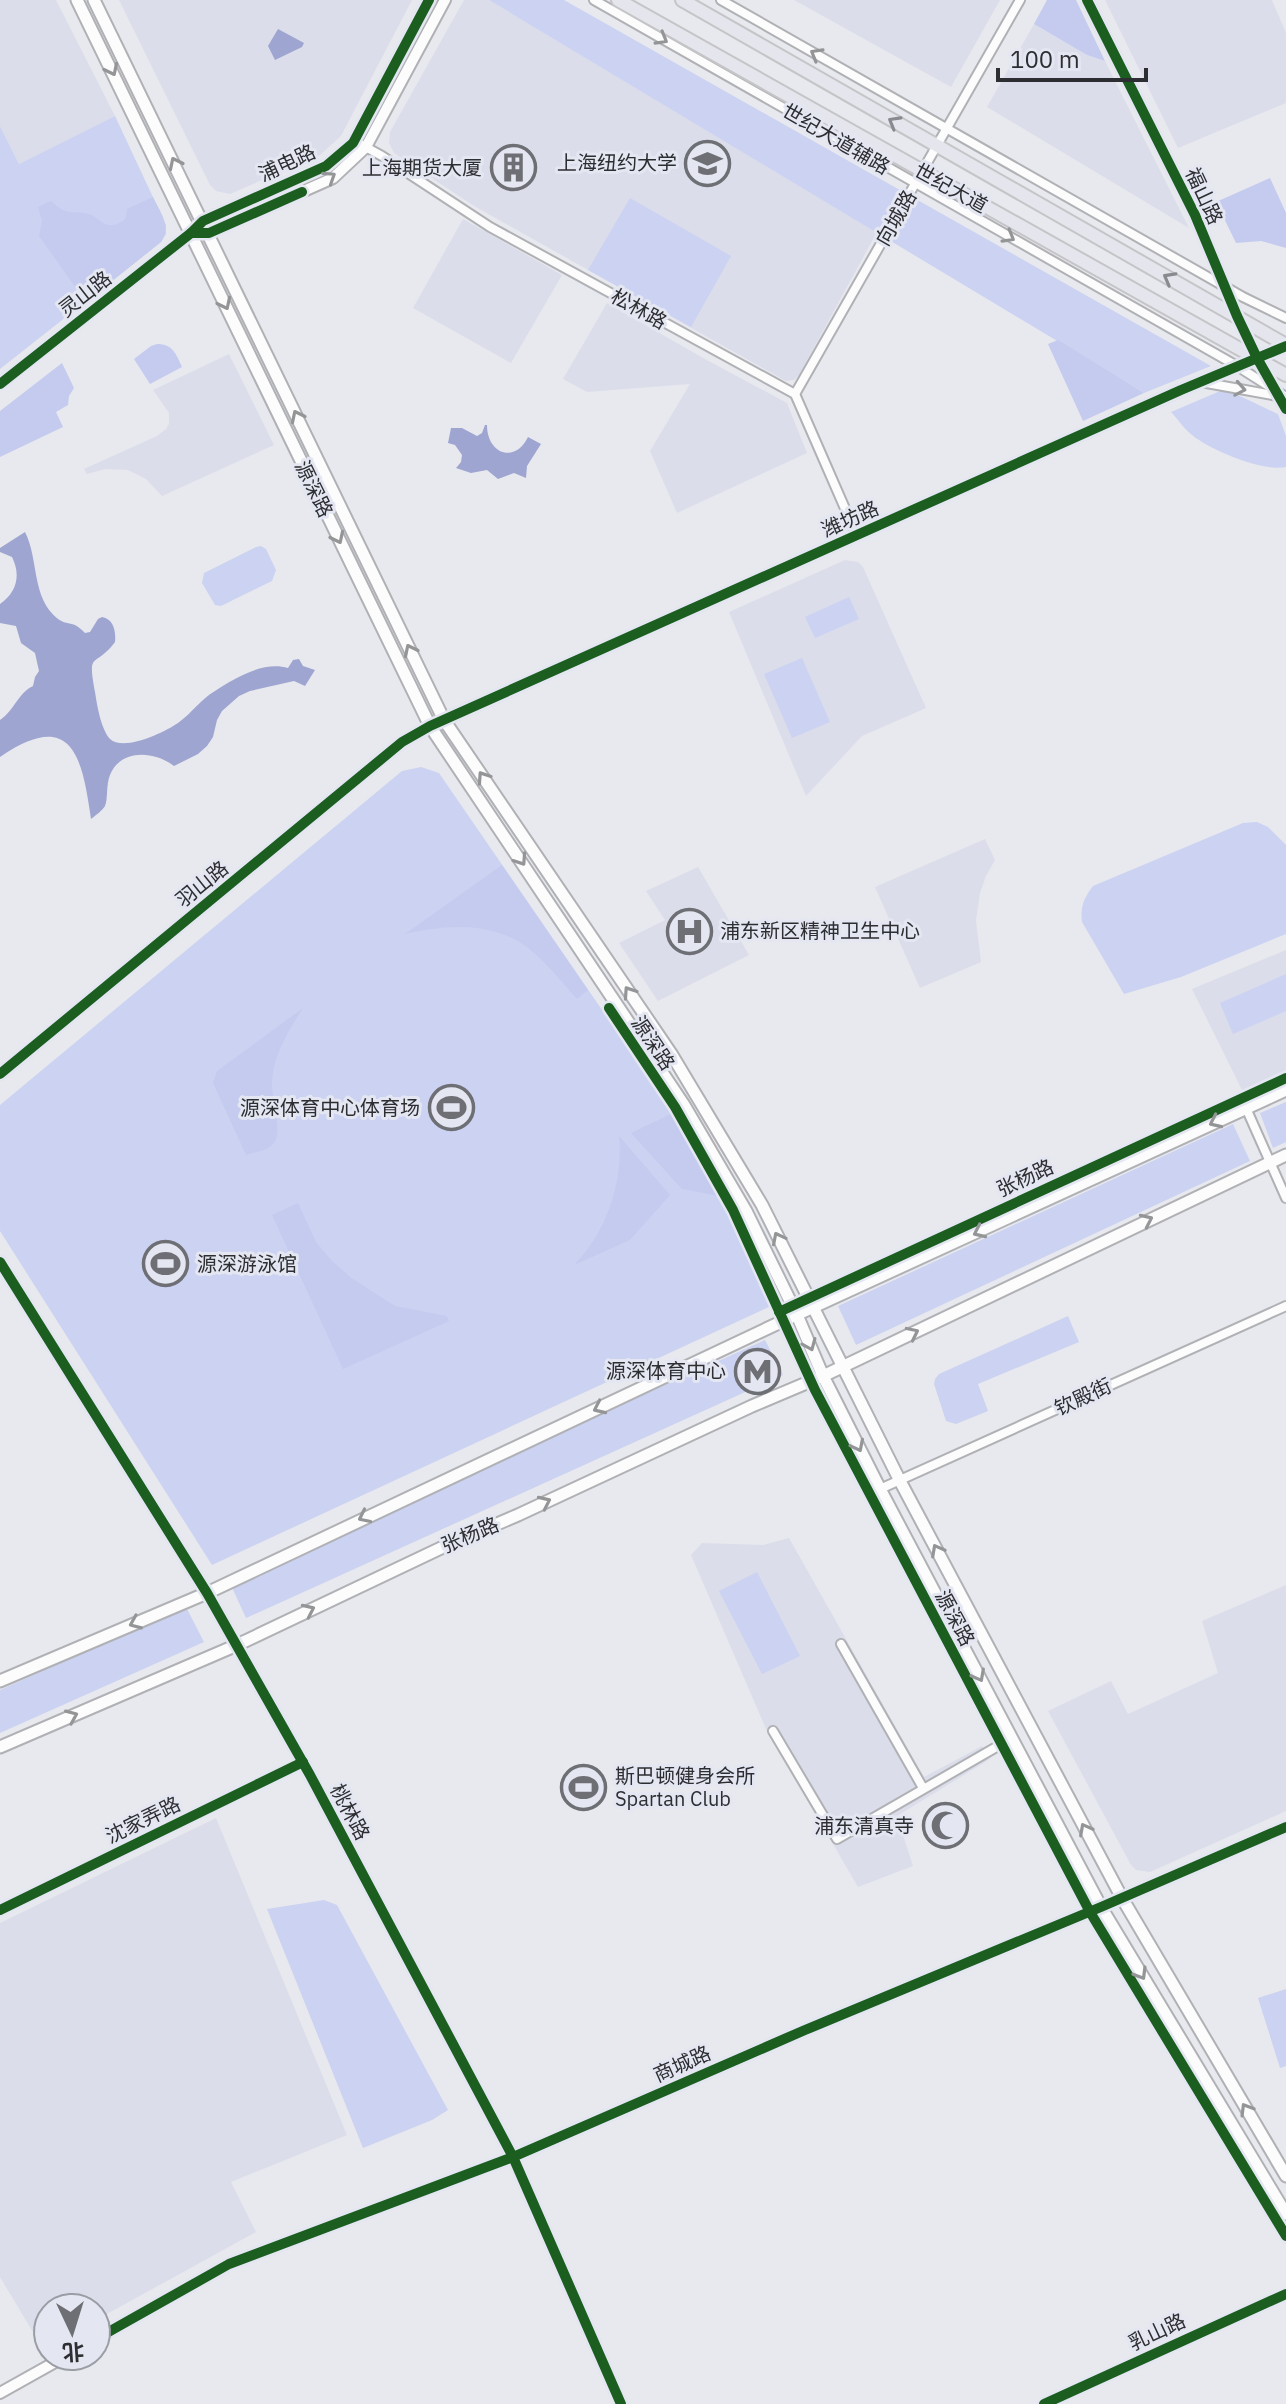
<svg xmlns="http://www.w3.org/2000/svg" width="1286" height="2404" viewBox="0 0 1286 2404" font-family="'IBM Plex Sans','Noto Sans SC',sans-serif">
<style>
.built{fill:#dbddea}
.green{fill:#ccd2f1}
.forest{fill:#c4cbef}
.water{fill:#9ea5d0}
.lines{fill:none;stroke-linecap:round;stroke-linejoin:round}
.minor-casing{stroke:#b0b1b5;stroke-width:12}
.tertiary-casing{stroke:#b0b1b5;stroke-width:14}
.secondary-casing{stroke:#b0b1b5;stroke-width:15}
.primary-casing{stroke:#c5c5c8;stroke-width:16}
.minor{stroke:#fcfcfc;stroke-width:8}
.tertiary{stroke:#fcfcfc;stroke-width:10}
.secondary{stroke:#fcfcfc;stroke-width:11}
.primary{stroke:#e5e6ed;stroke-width:12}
.cycleway-casing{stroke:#e4e7f2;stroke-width:15}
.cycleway{stroke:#1b5e20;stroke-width:10}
.oneway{stroke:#949597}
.oneway2{stroke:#898a90}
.labels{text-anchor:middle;stroke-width:6;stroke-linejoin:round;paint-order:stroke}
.street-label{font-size:20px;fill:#2d2e32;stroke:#e4e7f2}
.poi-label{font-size:20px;fill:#2d2e32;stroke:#e4e7f2;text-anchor:end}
</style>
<rect width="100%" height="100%" fill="#e8e9ee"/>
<g class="built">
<polygon points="0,0 56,0 115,116 19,164 0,126"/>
<polygon points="119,0 412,0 341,136 320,155 230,194 216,191 210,185"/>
<polygon points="464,0 489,0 877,232 799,375 794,380 786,381 474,206 394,153 389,143 390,132"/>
<polygon points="794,0 1000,0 951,87"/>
<polygon points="1105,0 1272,0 1286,33 1286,103 1178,148"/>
<polygon points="1034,24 1087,55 1105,61 1189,228 987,107"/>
<polygon points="463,219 562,275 511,363 413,308"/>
<polygon points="607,303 705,359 787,403 807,453 677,513 650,451 690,384 587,392 563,379"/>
<polygon points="229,354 274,445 162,496 146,479 128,470 105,469 87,474 84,469 157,436 166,429 169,424 169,413 153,390"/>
<polygon points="845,560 858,562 863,567 926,708 862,736 806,796 729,612"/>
<polygon points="985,839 995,860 986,876 980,893 976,921 981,962 920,988 875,887"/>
<polygon points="698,867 749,955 658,1001 619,943 665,920 646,891"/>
<polygon points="1286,950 1286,1070 1242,1090 1192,989"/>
<polygon points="789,1538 924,1777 982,1746 990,1759 897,1816 913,1866 858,1887 766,1729 691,1555 702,1543 763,1545"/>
<polygon points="1286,1585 1286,1811 1150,1872 1136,1870 1131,1865 1048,1711 1111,1681 1128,1714 1218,1673 1202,1621"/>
<polygon points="216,1818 347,2135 231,2182 256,2232 96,2320 96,2308 48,2308 48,2347 43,2349 0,2277 0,1923"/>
</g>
<g class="green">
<polygon points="489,0 564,0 1211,366 1144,393"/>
<polygon points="115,116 166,225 166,234 161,242 0,369 0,126 19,164"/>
<polygon points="630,198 731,256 691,327 588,270"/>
<path d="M 1225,389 L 1278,414 L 1286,436 L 1286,467 C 1263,472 1210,450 1192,435 C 1184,429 1178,419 1171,412 Z"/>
<polygon points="261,546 266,549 276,570 272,581 221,606 215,605 202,583 204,573 256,547"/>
<polygon points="849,597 859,619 815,638 805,617"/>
<polygon points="802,658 830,722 792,738 764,674"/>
<polygon points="421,767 439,773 673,1113 730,1218 771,1306 212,1565 0,1231 0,1105 402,771"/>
<path d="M 1257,822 L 1268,827 L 1286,845 L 1286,934 L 1181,977 L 1124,994 L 1082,922 C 1080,906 1084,898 1093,886 L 1243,823 Z"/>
<polygon points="1286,974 1286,1011 1233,1034 1220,1003"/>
<polygon points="1286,1102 1286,1142 1273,1148 1260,1113"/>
<polygon points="1233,1124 1250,1161 856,1345 838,1306"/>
<polygon points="1068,1316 1079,1342 978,1384 988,1411 956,1424 946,1421 934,1384 935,1379 939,1374"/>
<polygon points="765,1340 783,1375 246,1618 229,1581"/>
<polygon points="757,1572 800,1656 762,1674 719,1591"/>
<polygon points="186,1607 204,1642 0,1733 0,1690"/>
<polygon points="324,1900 337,1905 448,2110 432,2120 363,2148 267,1909"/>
<polygon points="1286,1989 1286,2066 1280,2068 1258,1998"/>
</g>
<g class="forest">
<polygon points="1047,0 1076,0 1105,61 1087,55 1034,24"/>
<polygon points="1270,178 1286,213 1286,248 1261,241 1236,243 1216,202"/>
<path d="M 153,197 C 160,212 172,226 161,242 L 86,302 L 39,236 L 42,221 L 38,207 L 51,201 C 70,219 73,208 92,215 C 97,218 103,224 109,225 C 116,226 122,222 126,218 L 127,209 Z"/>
<polygon points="1058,340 1144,393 1083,421 1048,344"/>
<path d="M 157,344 C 173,344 176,354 182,367 L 150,384 L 134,359 L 151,346 Z"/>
<polygon points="62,363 74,388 69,396 68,405 56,412 63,427 0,457 0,411"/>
<path d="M 502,865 L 588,990 L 577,999 C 558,978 539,952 514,939 C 479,922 441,926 405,934 Z"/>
<path d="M 303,1008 C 289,1030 273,1055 272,1082 C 271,1098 283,1132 274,1143 C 268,1151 255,1152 246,1155 L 213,1083 L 217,1071 Z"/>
<polygon points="673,1113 719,1196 682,1189 631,1133"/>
<path d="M 619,1136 L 670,1195 L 630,1240 L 574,1265 C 606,1234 624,1180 619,1136 Z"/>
<polygon points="298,1203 316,1242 331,1260 350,1277 395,1306 447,1316 449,1321 343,1369 272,1215"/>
</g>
<g class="water">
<polygon points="278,29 304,43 302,47 275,60 268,46"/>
<path d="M 485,425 L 487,425 C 487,454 515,464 528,437 L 541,444 L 527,466 L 526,478 L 514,473 L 498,479 L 487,470 L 471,473 L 456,468 L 461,462 L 462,455 L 455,445 L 448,443 L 451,428 L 462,428 L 477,436 L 482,433 Z"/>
<path d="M 25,532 C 39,559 31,598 58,619 C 63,623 69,623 75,625 C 79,627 82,630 85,633 L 90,632 L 98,619 L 102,617 C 114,619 116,632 115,642 C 95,669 87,649 95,692 C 97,705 101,729 110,739 C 124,752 165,732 178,723 C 192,713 201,699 215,691 C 236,677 264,661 288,668 L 293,660 L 299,659 L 303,666 L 315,670 L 305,686 L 294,681 L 250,691 L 239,696 L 222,711 L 217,720 L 213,737 L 207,746 L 198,754 L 174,766 C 155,751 121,748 110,775 C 106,784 108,800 105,806 C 103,810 95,816 91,819 C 82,756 72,708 0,757 L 0,720 C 15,710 17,694 33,686 L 35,677 L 39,671 L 35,653 L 21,643 L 16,626 L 0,623 L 0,604 C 17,592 21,575 12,557 L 0,552 L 0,548 Z"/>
</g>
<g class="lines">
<defs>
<g id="minor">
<polyline points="594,0 1237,366 1286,397"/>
<polyline points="721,0 1243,297 1286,318"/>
<polyline points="362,145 382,156 490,227 795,394 857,536"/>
<polyline points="1201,382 1278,396"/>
<polyline points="0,384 191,233"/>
<polyline points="795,394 1020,0"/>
<polyline points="1246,1108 1286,1198"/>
<polyline points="880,1489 1286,1306"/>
<polyline points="841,1644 923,1788"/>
<polyline points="773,1731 837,1839 1012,1738"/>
<polyline points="0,1910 303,1762"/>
<polyline points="1044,2404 1286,2294"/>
</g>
<g id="tertiary">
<polyline points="1087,0 1195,215 1237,316 1257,358 1286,409"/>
<polyline points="199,225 203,221 326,166 353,143 429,0"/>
<polyline points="191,233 209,233 333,178 366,147 445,0"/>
<polyline points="0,1074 402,742 430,726 1181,390 1286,346"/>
<polyline points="0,1262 207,1593 310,1775 513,2157 621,2404"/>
<polyline points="96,2339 229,2264 513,2157 805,2030 1101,1907 1286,1827"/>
<polyline points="0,2393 66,2356"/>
</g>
<g id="secondary">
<polyline points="77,0 430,726 684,1105 746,1211 797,1315 823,1376 880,1489 1101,1907 1286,2214"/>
<polyline points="94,0 444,720 672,1055 762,1205 900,1481 1122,1898 1286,2176"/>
<polyline points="0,1681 207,1593 783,1321 1286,1090"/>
<polyline points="0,1747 237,1645 441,1548 518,1515 752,1406 823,1376 1286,1155"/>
</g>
<g id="primary">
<polyline points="618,0 1286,375"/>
<polyline points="682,0 1286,345"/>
</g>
</defs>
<use href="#minor" class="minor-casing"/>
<use href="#tertiary" class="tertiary-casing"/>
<use href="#secondary" class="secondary-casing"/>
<use href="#primary" class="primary-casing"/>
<use href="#minor" class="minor"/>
<use href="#tertiary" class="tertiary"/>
<use href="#secondary" class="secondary"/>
<use href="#primary" class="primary"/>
<defs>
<g id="cycleway">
<polyline points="1087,0 1195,215 1237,316 1257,358 1286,409"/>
<polyline points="191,233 209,233 302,192"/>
<polyline points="0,384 191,233 203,221 326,166 353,143 429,0"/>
<polyline points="609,1008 675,1107 733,1210 815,1390 1090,1912 1286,2236"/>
<polyline points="0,1074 402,742 430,726 1181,390 1286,346"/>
<polyline points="0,1262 207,1593 310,1775 513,2157 621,2404"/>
<polyline points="779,1312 1286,1078"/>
<polyline points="0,1910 303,1762"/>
<polyline points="96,2339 229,2264 513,2157 805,2030 1101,1907 1286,1827"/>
<polyline points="1044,2404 1286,2294"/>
</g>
</defs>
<use href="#cycleway" class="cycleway-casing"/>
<use href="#cycleway" class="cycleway"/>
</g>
<defs><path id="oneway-chevron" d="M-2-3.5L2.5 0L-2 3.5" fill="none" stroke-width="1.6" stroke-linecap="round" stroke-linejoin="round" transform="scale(2)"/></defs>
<g class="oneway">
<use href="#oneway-chevron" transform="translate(662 39) rotate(30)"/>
<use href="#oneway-chevron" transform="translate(816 54) rotate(-150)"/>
<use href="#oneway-chevron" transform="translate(112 70) rotate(64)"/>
<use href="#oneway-chevron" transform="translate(175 163) rotate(-116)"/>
<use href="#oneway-chevron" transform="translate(330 177) rotate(-33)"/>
<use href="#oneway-chevron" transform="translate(1009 237) rotate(30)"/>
<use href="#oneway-chevron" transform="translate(225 304) rotate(64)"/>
<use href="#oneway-chevron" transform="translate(1240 389) rotate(10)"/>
<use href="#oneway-chevron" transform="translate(297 416) rotate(-116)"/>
<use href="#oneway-chevron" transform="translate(338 538) rotate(64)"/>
<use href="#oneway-chevron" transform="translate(410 650) rotate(-116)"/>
<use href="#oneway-chevron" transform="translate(483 777) rotate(-124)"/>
<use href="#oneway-chevron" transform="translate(521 860) rotate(56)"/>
<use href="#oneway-chevron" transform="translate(629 992) rotate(-124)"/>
<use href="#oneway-chevron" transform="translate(1215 1122) rotate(155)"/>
<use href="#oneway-chevron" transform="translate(1147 1220) rotate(-25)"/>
<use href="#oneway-chevron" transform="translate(979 1232) rotate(155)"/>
<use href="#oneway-chevron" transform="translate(778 1238) rotate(-117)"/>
<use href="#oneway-chevron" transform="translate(913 1333) rotate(-26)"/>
<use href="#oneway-chevron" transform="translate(810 1345) rotate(67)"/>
<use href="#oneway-chevron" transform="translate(599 1408) rotate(155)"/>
<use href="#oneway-chevron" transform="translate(858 1446) rotate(63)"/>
<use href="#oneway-chevron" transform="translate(545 1502) rotate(-25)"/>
<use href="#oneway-chevron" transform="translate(364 1517) rotate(154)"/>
<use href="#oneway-chevron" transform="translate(937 1550) rotate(-118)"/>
<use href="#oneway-chevron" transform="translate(309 1610) rotate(-25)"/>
<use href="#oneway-chevron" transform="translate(135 1623) rotate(157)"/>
<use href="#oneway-chevron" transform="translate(979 1676) rotate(62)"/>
<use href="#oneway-chevron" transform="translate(72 1716) rotate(-23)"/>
<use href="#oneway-chevron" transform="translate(1085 1829) rotate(-118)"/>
<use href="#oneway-chevron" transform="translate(1141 1974) rotate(59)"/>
<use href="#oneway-chevron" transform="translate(1246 2109) rotate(-121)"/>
</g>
<g class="oneway2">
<use href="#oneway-chevron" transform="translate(894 122) rotate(-150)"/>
<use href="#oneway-chevron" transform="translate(1169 278) rotate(-151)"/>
</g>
<defs>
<symbol id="university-ring" viewBox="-11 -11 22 22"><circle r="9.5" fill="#e4e7f2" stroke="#6e6f74" stroke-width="1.5"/><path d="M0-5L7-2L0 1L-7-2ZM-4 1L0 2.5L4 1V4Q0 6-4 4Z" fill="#6e6f74"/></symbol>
<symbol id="building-ring" viewBox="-11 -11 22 22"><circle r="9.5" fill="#e4e7f2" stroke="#6e6f74" stroke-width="1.5"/><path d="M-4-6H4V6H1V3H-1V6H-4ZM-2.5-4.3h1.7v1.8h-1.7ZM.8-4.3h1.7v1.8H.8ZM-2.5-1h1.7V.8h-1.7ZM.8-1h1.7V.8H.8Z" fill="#6e6f74"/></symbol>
<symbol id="hospital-ring" viewBox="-11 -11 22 22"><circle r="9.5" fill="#e4e7f2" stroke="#6e6f74" stroke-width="1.5"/><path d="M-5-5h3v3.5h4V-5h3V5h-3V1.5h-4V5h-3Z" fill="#6e6f74"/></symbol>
<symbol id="stadium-ring" viewBox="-11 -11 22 22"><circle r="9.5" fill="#e4e7f2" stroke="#6e6f74" stroke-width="1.5"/><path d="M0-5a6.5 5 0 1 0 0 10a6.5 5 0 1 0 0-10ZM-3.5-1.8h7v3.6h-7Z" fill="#6e6f74"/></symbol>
<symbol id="metro-ring" viewBox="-11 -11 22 22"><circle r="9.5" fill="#e4e7f2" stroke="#6e6f74" stroke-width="1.5"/><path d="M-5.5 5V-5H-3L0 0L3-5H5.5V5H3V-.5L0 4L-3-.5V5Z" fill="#6e6f74"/></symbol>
<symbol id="mosque-ring" viewBox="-11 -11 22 22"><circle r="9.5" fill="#e4e7f2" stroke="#6e6f74" stroke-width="1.5"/><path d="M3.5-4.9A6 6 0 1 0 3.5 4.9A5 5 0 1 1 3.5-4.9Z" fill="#6e6f74"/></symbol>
</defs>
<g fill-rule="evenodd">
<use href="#university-ring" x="682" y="138" width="51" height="51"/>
<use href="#building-ring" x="488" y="142" width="51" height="51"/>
<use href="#hospital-ring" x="664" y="906" width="51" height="51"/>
<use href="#stadium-ring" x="426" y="1082" width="51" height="51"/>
<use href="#stadium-ring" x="140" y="1238" width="51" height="51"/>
<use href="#metro-ring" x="732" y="1346" width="51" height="51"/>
<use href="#stadium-ring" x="558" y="1762" width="51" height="51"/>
<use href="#mosque-ring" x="920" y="1800" width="51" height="51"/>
</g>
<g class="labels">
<g class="street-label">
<text transform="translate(836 139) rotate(30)" y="7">世纪大道辅路</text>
<text transform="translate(287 163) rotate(-25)" y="7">浦电路</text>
<text transform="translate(951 188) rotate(29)" y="7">世纪大道</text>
<text transform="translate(1204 196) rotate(65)" y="7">福山路</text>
<text transform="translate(896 218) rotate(-60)" y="7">向城路</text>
<text transform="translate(85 294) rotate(-38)" y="7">灵山路</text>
<text transform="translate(639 309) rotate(29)" y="7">松林路</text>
<text transform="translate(314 489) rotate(64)" y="7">源深路</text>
<text transform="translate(850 519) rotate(-24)" y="7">潍坊路</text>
<text transform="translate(202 884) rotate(-39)" y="7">羽山路</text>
<text transform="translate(653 1043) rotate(56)" y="7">源深路</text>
<text transform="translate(1025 1178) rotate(-25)" y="7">张杨路</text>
<text transform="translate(1083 1397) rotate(-25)" y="7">钦殿街</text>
<text transform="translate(470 1535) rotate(-23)" y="7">张杨路</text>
<text transform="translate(955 1618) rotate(62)" y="7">源深路</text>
<text transform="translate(350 1812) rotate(62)" y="7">桃林路</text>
<text transform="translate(143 1820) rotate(-26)" y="7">沈家弄路</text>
<text transform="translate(682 2064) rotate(-24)" y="7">商城路</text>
<text transform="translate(1157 2332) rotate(-25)" y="7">乳山路</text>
</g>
<g class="poi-label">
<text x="677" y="170">上海纽约大学</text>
<text x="482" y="175">上海期货大厦</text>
<text x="720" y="938" text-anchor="start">浦东新区精神卫生中心</text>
<text x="420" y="1115">源深体育中心体育场</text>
<text x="197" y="1271" text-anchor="start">源深游泳馆</text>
<text x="726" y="1378">源深体育中心</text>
<text x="615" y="1783" text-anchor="start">斯巴顿健身会所<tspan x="615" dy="23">Spartan Club</tspan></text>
<text x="914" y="1833">浦东清真寺</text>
</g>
</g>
<g transform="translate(72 2332) rotate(176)"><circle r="38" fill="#e4e7f2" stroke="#9b9da5" stroke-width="2"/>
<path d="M0-6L14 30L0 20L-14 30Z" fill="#6e6f74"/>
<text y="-12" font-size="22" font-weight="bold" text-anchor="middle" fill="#2d2e32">北</text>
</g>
<path d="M998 68v12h148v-12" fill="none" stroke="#2d2e32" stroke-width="4"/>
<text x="1010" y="68" font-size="24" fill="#2d2e32" stroke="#e4e7f2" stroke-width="6" paint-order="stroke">100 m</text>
</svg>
